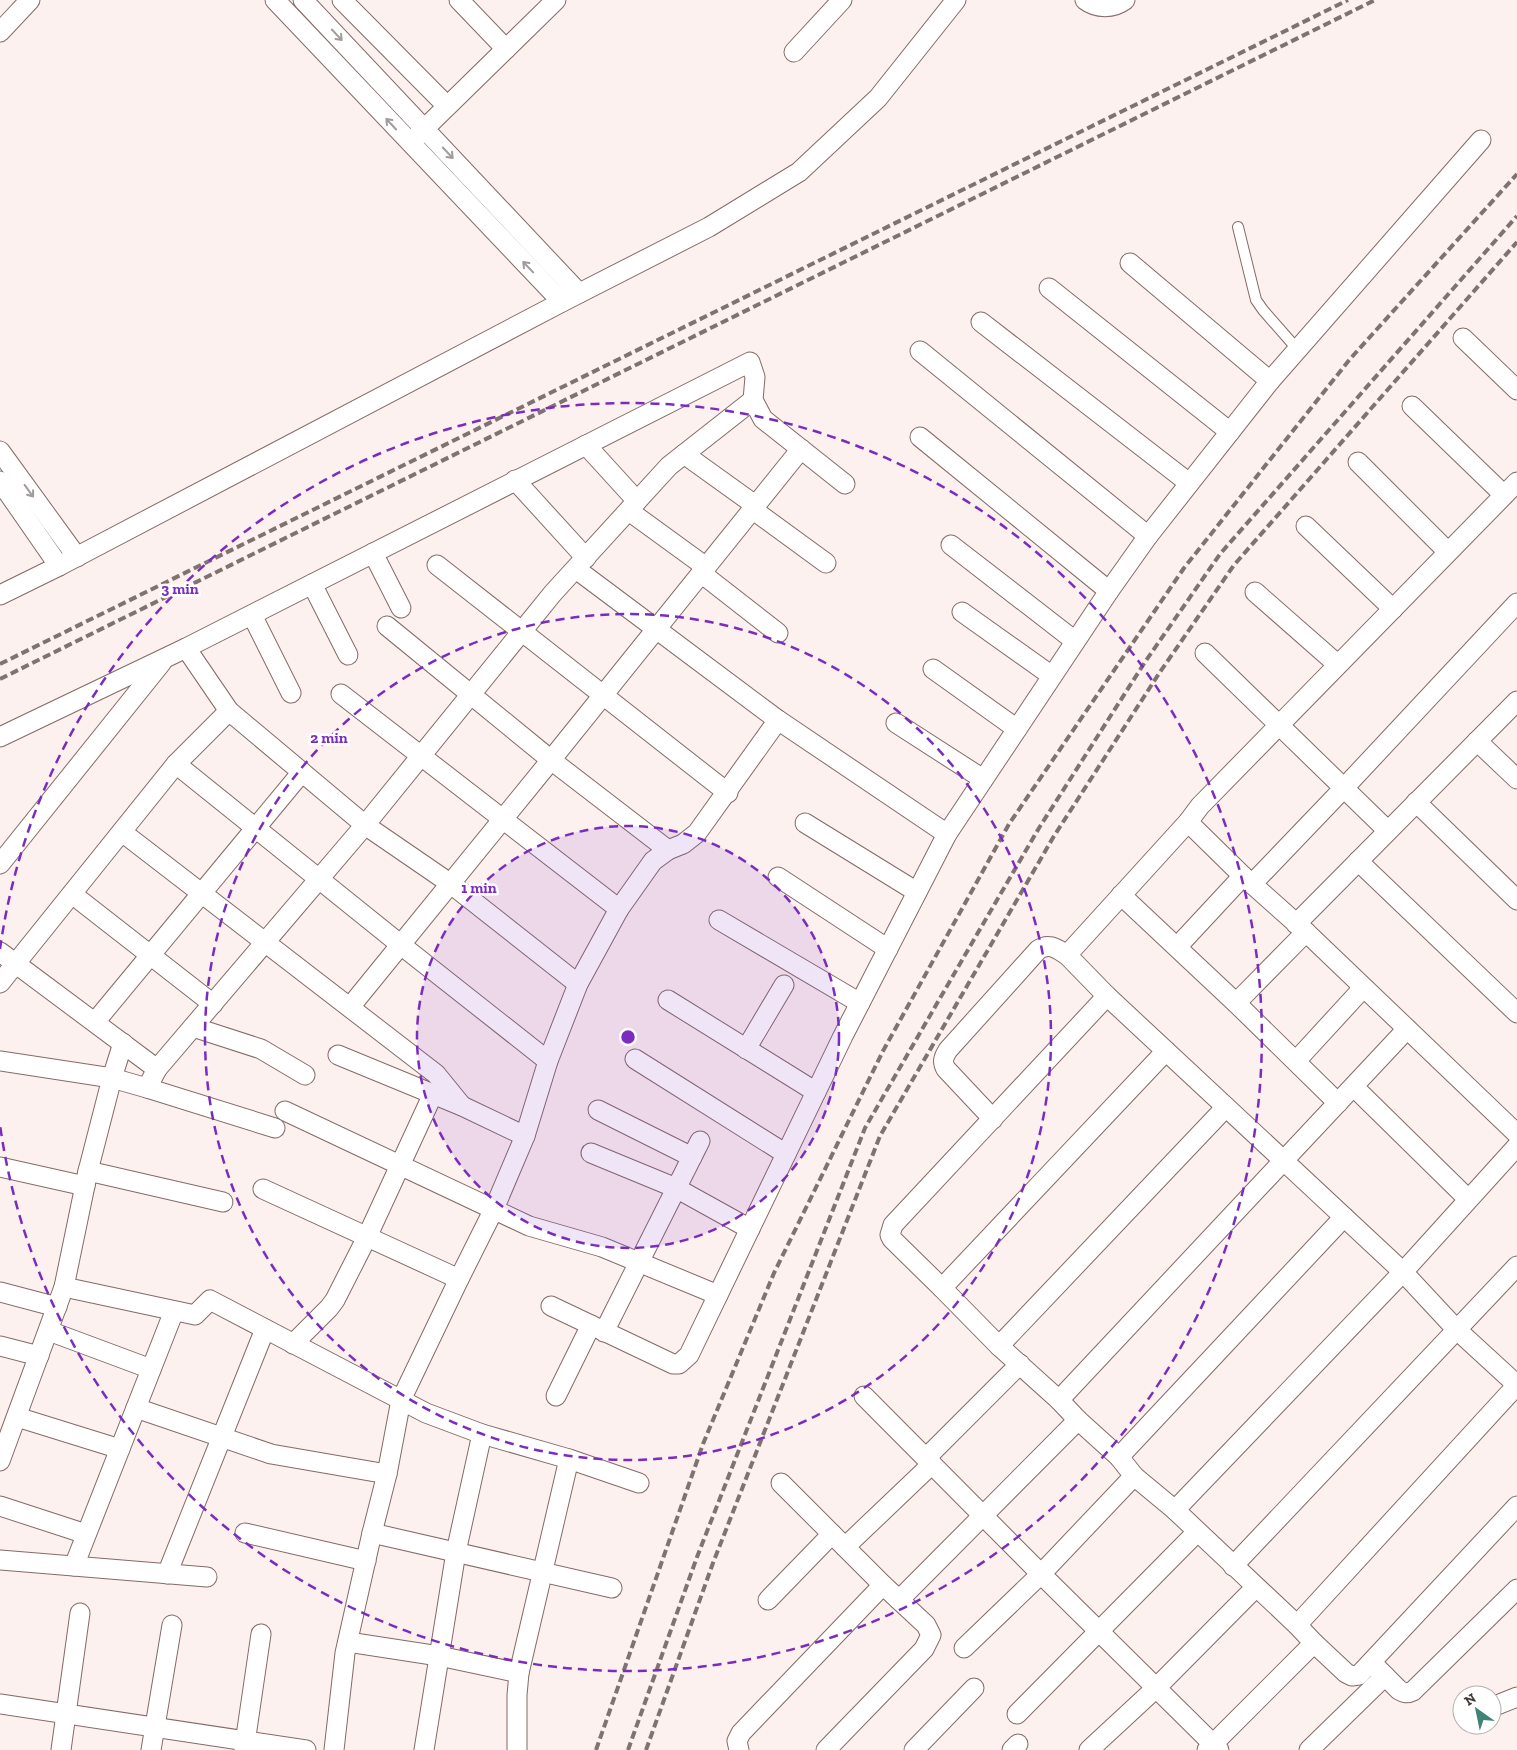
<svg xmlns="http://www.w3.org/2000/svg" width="1517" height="1750" viewBox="0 0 1517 1750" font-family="'Zilla Slab',serif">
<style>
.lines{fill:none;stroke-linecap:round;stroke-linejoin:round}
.service-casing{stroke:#836b67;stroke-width:12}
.minor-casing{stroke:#836b67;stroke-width:21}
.service{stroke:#fff;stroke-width:10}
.minor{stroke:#fff;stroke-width:19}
.rail{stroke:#7e7371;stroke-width:4;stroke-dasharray:8 4;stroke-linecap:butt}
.oneway{stroke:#a19c9b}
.ring{fill:none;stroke:#7b2cbf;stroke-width:2.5;stroke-dasharray:9 6}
.centre{fill:#7b2cbf;stroke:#fff;stroke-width:2.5}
.ring-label{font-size:15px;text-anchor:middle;font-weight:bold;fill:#7b2cbf;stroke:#fff;stroke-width:5;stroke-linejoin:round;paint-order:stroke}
</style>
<rect width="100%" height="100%" fill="#fcf1ef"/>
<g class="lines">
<defs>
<polyline id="service" points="1238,227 1256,300 1263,310 1298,350"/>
<g id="minor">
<polyline points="275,0 562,302"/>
<polyline points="303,0 579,293"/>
<polyline points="342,0 447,106"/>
<polyline points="459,0 506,49"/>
<path d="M 1085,0 C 1097,9 1113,9 1125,0"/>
<polyline points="0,32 30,0"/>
<polyline points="794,52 842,0"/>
<polyline points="416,137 556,0"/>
<polyline points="1130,263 1270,381"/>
<polyline points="1049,288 1230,432"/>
<polyline points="981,322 1189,483"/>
<polyline points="1463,338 1517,390"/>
<polyline points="920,351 1148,536"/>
<polyline points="1412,406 1504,495"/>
<polyline points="920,437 1109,591"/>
<polyline points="586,445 637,501"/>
<polyline points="0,451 77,557"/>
<polyline points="684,454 755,505"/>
<polyline points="1358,462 1447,551"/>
<polyline points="515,480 586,558"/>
<polyline points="0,481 59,566"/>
<polyline points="752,509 826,563"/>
<polyline points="629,511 706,567"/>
<polyline points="1306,526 1393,609"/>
<polyline points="951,545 1075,641"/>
<polyline points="373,553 401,608"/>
<polyline points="437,565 728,793"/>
<polyline points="576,569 778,720 947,834"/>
<polyline points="701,573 778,633"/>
<polyline points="312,584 348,655"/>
<polyline points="1255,592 1337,664"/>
<polyline points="0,595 59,566 562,302 709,227 799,172 878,98 956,0"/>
<polyline points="962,612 1052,676"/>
<polyline points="252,615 291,693"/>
<polyline points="387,626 551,760 668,850"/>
<polyline points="186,648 229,711 365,825 451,884 578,984"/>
<polyline points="1205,653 1388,831"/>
<polyline points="933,669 1017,729"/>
<polyline points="341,694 619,909"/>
<polyline points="896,723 983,779"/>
<polyline points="0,737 186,648 750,362 755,377 753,400 763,419 845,484"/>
<polyline points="1477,741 1517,779"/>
<polyline points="176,764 401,945 548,1061"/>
<polyline points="1416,802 1517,900"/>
<polyline points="1188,822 1243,876 1306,932 1517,1134"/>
<polyline points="805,823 917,892"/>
<polyline points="122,832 436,1074 462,1106"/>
<polyline points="1358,861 1517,1013"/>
<polyline points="0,864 162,662"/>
<polyline points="778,877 888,949"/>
<polyline points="1252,884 1343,789 1517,603"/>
<polyline points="72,894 213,1004"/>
<polyline points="1121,895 1236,1003 1338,1103"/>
<polyline points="719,920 860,1003"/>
<polyline points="1296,924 1517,701"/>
<polyline points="1177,947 1243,876"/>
<polyline points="0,952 157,1069"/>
<polyline points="0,983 176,764 229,711"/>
<polyline points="668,1000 816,1092"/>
<polyline points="1236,1003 1306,932"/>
<polyline points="350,1007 551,760 801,449"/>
<polyline points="95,1022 302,772"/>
<polyline points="193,1027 261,1049 305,1075"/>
<polyline points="746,1049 784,985"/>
<polyline points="1166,1051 1403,1272 1456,1329 1517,1385"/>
<polyline points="338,1055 462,1106 525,1136"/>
<polyline points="635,1059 786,1154"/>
<polyline points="0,1061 112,1078 147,1088 157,1069 365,825 553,593 669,466 753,400"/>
<polyline points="1296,1061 1363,988"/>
<polyline points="1354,1087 1468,1199"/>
<polyline points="147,1088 275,1128"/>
<polyline points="598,1110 692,1157"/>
<polyline points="285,1111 529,1226 602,1247 718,1295"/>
<path d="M 993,1119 L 946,1069 C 942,1062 943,1058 948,1050 L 1038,950 C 1049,942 1057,949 1067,955"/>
<polyline points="591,1153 676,1188 750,1229"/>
<polyline points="0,1167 85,1186"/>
<polyline points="88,1171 223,1202"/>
<polyline points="263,1189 459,1279"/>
<polyline points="64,1287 195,1315 210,1300 426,1413 482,1434 569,1459 639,1483"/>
<polyline points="942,1288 892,1239 890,1235 893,1225 1107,996"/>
<polyline points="0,1292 57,1307"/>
<polyline points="551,1306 673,1364 679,1364 689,1355 843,1036 947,834 1109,591 1148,536 1270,381 1481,140"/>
<polyline points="49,1331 151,1369"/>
<polyline points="604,1332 700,1141"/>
<polyline points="293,1344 329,1308 335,1300 367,1237 433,1094"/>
<polyline points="0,1346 39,1356"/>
<polyline points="999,1346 1226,1107"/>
<polyline points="556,1396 591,1325"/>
<polyline points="864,1396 1041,1574 1219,1750"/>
<polyline points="1059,1400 1407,1029"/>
<polyline points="136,1408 271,1454 387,1474"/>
<polyline points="17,1417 120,1449"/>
<polyline points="1119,1457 1344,1217"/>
<polyline points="926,1458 1020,1364"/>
<polyline points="0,1461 64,1287 88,1171 112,1078 123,1043"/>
<polyline points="781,1483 883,1585 926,1625 931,1635 924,1649 826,1750"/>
<polyline points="0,1506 86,1534"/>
<polyline points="1175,1510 1403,1272 1517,1146"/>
<polyline points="245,1533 366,1561"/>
<polyline points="372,1533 612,1588"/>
<polyline points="845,1547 932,1464"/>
<polyline points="0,1560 207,1577"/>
<polyline points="74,1566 174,1311"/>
<polyline points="1233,1566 1517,1266"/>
<polyline points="167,1574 265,1329"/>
<polyline points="768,1600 832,1534"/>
<polyline points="899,1600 1078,1420"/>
<polyline points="1297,1625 1517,1385"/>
<polyline points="348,1642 439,1656 519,1673"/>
<polyline points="1314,1643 1346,1673 1352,1676 1359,1675 1517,1506"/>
<polyline points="964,1648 1041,1574 1134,1476"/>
<path d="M 1372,1663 L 1399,1690 C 1404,1693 1407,1694 1413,1691 L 1517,1589"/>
<polyline points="0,1704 306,1750"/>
<polyline points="1492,1707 1517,1697"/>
<polyline points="1017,1714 1197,1532"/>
<polyline points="61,1750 80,1613"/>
<polyline points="151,1750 172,1625"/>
<polyline points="244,1750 261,1634"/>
<polyline points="334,1750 345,1653 372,1533 387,1474 401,1400 459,1279 494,1209 525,1136 548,1061 578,984 619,909 653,861 668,850 683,844 697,833 778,720"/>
<polyline points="424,1750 456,1552 482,1434"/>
<polyline points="517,1750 517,1695 519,1673 569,1459"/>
<polyline points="739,1750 737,1741 741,1733 883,1585"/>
<polyline points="914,1750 974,1688"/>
<polyline points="1012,1750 1018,1744"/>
<polyline points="1089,1750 1156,1688 1256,1587"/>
<polyline points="1207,1750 1314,1643 1297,1625 1175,1510 1134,1476 1119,1457 1078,1420 1059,1400 999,1346 942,1288 1166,1051 1107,996 1067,955 1188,822 1200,806 1517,482"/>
<polyline points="1309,1750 1385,1676"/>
</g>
</defs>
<use href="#service" class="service-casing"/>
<use href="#minor" class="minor-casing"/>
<use href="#service" class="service"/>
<use href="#minor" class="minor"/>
<g class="rail">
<polyline points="0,664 1348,0"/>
<polyline points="0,679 1375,0"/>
<polyline points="596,1750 703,1444 774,1273 883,1051 1009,824 1184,568 1350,359 1517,174"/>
<polyline points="628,1750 697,1557 865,1128 976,936 1039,828 1145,662 1220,554 1517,216"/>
<polyline points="646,1750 713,1563 880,1136 1054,836 1160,672 1234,565 1517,242"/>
</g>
</g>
<defs><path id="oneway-shaft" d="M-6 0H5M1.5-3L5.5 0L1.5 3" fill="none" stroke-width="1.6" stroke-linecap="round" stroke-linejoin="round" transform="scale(1.25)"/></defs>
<g class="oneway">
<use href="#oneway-shaft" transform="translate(337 35) rotate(47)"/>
<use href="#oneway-shaft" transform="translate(391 124) rotate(-133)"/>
<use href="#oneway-shaft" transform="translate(448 153) rotate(47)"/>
<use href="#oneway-shaft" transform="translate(528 267) rotate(-134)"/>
<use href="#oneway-shaft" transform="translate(29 491) rotate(54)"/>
</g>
<circle cx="628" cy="1037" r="211" fill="#7b2cbf" fill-opacity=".12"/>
<g class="ring">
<circle cx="628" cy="1037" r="211"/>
<circle cx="628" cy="1037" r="423"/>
<path d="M0 949A634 634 0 1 1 0 1125"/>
</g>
<circle cx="628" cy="1037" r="8" class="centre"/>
<g class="ring-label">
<text x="180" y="594">3 min</text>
<text x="329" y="743">2 min</text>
<text x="479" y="893">1 min</text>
</g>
<g transform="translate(1477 1710) rotate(327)"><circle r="24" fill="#ffffff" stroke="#b4b0af"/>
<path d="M0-4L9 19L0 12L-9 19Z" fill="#408477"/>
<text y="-8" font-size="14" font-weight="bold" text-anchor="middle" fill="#433937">N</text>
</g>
</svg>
